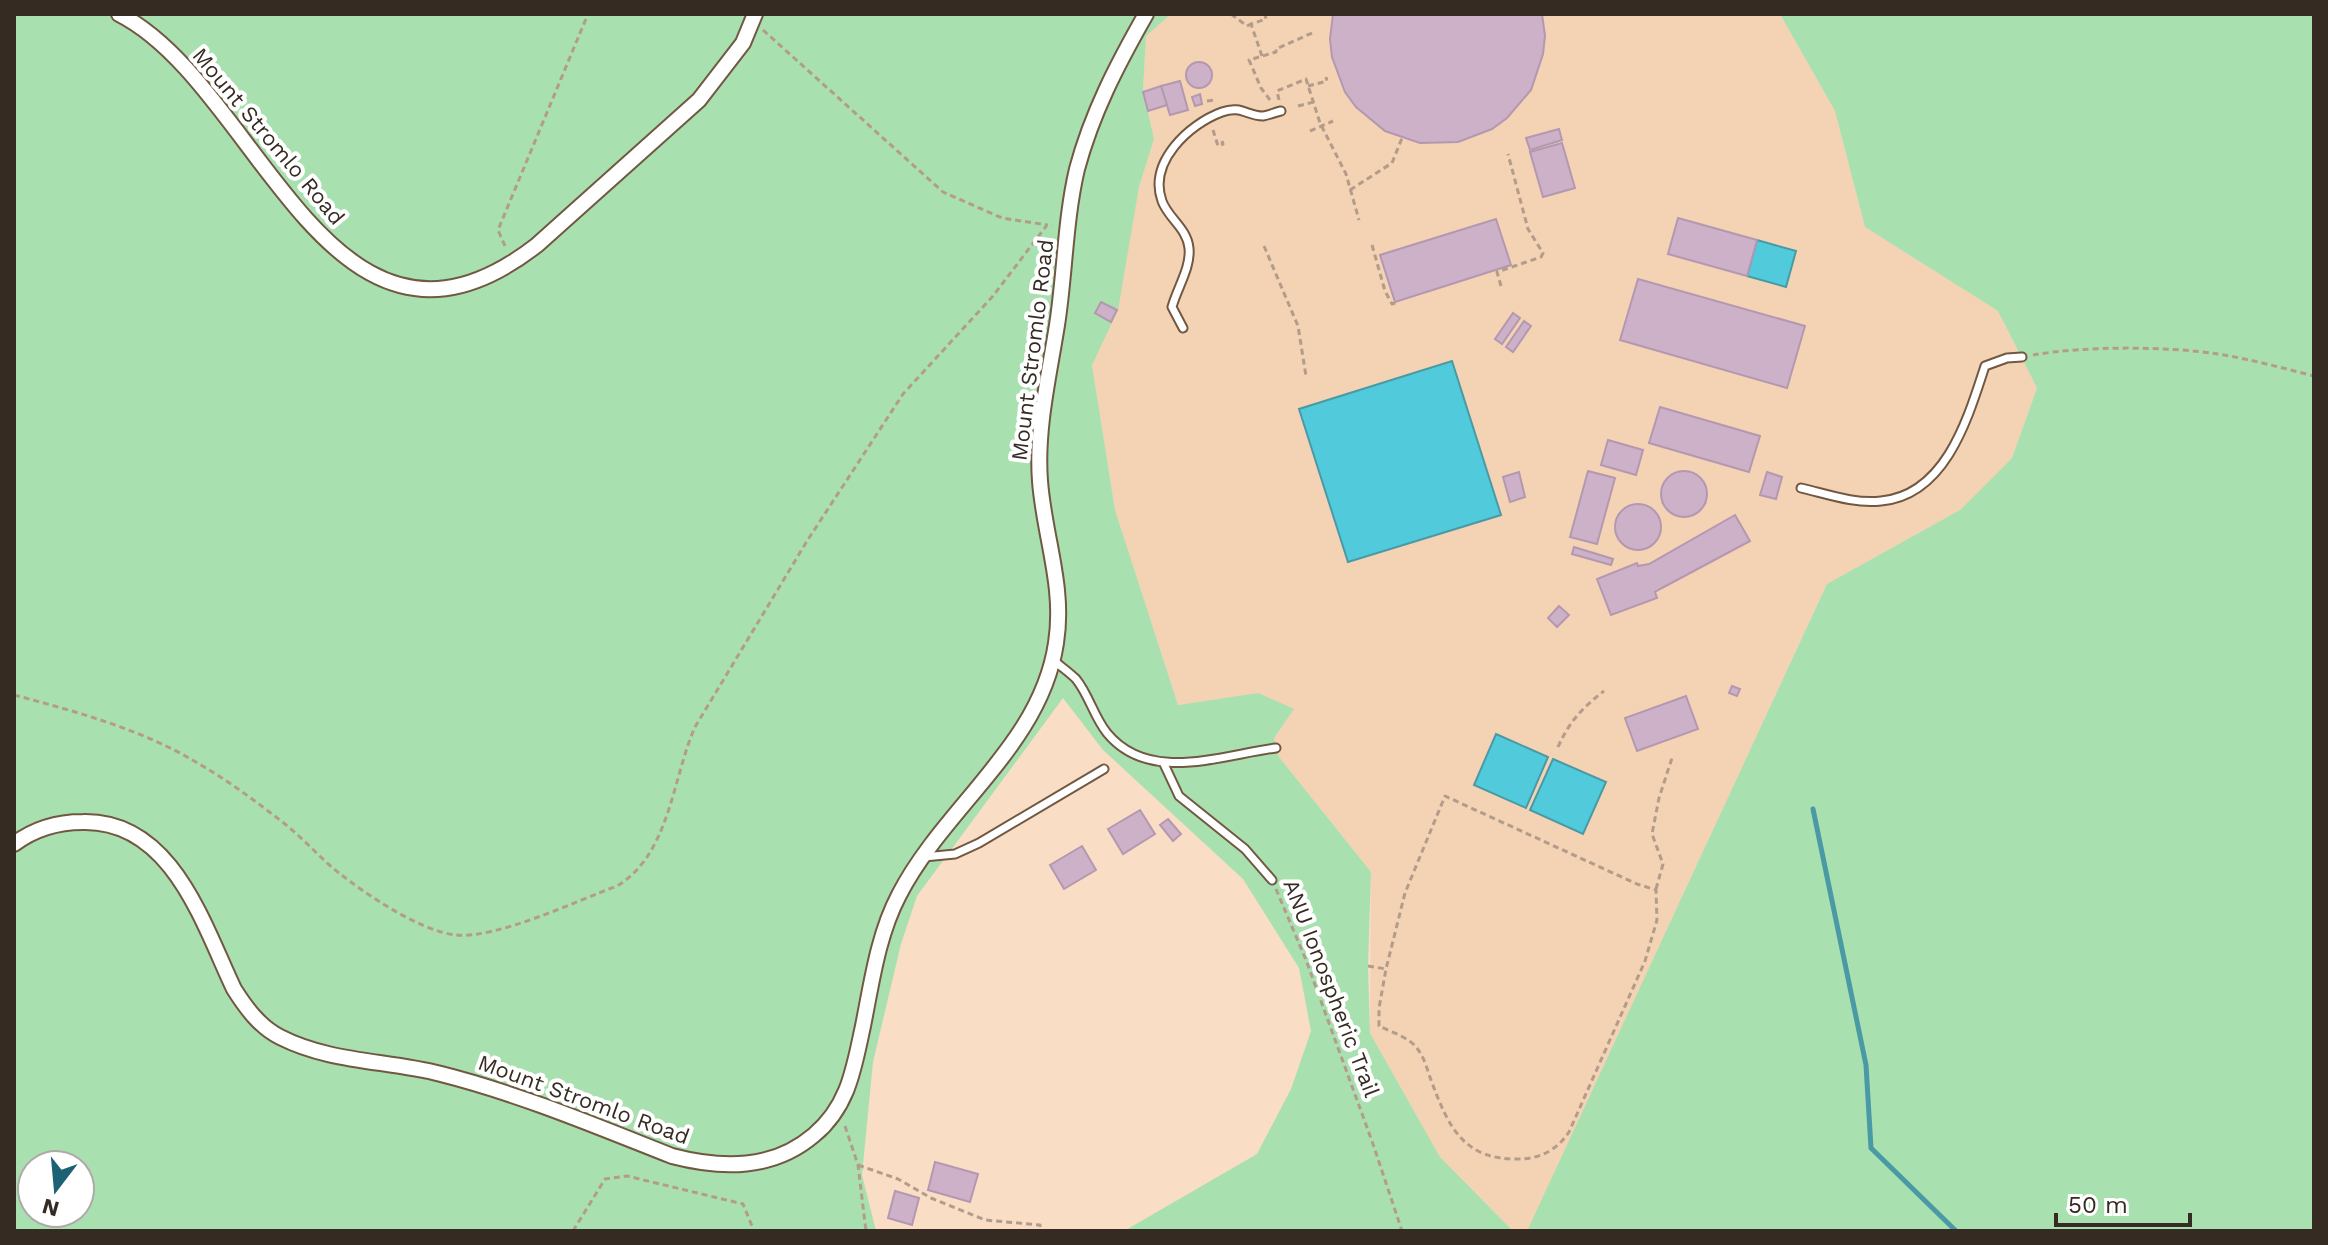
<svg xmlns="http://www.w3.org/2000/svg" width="2328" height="1245" viewBox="0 0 2328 1245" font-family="'Work Sans',sans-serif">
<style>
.built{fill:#f4d2b4}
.green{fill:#a9e0b0;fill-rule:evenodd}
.water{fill:#51cadc;stroke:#499aa4;stroke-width:2}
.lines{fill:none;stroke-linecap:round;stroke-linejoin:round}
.stream{stroke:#499aa4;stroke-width:5}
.building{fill:#cdb1c9;stroke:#b398b0;stroke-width:2}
.service-casing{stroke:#715843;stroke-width:11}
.minor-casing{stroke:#715843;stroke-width:18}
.path{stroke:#b39c8a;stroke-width:3;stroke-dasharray:6 4;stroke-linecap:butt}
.service{stroke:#fff;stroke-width:7}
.minor{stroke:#fff;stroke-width:14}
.labels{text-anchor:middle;stroke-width:8;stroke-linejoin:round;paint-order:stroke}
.street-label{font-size:22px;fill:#362b22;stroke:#fff}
</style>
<rect width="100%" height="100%" fill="#faddc5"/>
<polygon class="built" points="1171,14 1780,14 1835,111 1865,227 1998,311 2037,388 2012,458 1960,510 1827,584 1527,1231 1513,1231 1440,1157 1370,1033 1371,872 1279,757 1258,693 1178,705 1115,510 1092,365 1108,328 1139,187 1154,139 1143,92 1146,36"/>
<g class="green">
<path d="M 14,14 L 1171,14 L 1146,36 L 1143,91 L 1154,139 L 1139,187 L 1118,310 L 1092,365 L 1115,510 L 1178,705 L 1258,693 L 1294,709 L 1274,738 L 1279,757 L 1371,872 L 1368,966 L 1370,1033 L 1440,1157 L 1513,1231 L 1124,1231 L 1257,1154 L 1291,1089 L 1311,1031 L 1299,968 L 1243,879 L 1103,750 L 1063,698 L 917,896 L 901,944 L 873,1062 L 862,1175 L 876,1231 L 14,1231 ZM 32,1165 L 80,1165 L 80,1213 L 32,1213 Z"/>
<polygon points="1780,14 2314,14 2314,1231 1527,1231 1827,584 1960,510 2012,458 2037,388 1998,311 1865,227 1835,111"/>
</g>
<g class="water">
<polygon points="1757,240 1796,251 1786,287 1747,276"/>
<polygon points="1452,361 1501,515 1348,562 1299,409"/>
<polygon points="1496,734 1548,757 1526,808 1474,785"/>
<polygon points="1553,759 1606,782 1583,834 1530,810"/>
</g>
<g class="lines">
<polyline class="stream" points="1813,809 1866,1065 1871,1148 1956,1231"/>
</g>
<g class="building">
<polygon points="1333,14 1542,14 1545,36 1543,54 1531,90 1507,118 1492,129 1458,142 1420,143 1385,131 1356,107 1345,92 1332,57 1330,39"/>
<circle cx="1199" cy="75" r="13"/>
<polygon points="1180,81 1188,110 1170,115 1161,86"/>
<polygon points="1161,86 1167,105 1148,111 1143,92"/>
<polygon points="1200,94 1202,104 1195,106 1192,97"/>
<polygon points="1559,129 1562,140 1530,150 1526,138"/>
<polygon points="1562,143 1575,188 1543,197 1530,152"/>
<polygon points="1678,218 1757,240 1747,276 1668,254"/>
<polygon points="1496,219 1511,265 1395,302 1380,255"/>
<polygon points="1638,279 1805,326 1787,388 1620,340"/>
<polygon points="1101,302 1117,310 1111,322 1095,313"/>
<polygon points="1513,313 1520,318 1502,344 1495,339"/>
<polygon points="1524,321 1531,326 1513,352 1506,347"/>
<polygon points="1660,407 1760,436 1749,472 1649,443"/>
<polygon points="1608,440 1643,450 1636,475 1601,465"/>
<polygon points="1588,471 1615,478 1597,544 1570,537"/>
<circle cx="1684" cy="494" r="23"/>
<polygon points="1519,472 1525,497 1510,502 1503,477"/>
<polygon points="1767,472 1782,477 1776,499 1760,495"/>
<circle cx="1638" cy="527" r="23"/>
<polygon points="1735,515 1750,541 1662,588 1655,592 1657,598 1611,615 1597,579 1637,563 1638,566 1649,564"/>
<polygon points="1574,547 1613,559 1611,565 1572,554"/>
<polygon points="1559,606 1569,615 1557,627 1548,618"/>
<polygon points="1732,686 1740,689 1737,696 1729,693"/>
<polygon points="1686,696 1698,729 1637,751 1625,718"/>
<polygon points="1140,810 1155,834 1123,854 1108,829"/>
<polygon points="1168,819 1181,834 1173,841 1160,825"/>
<polygon points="1082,846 1096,870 1064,889 1050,865"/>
<polygon points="935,1162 978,1174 970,1202 928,1190"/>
<polygon points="895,1191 919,1198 912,1225 888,1218"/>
</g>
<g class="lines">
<defs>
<g id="service">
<path d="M 1183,328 L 1172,307 C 1177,288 1191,268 1189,248 C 1187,228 1168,218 1162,201 C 1148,162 1189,124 1222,112 C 1241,105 1247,116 1263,116 C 1269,115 1276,112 1281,111"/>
<path d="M 1801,488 C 1827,494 1854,504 1881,501 C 1946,495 1968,418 1985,366 L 2007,358 L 2022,357"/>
<path d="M 1052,659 C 1060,666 1069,672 1076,679 C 1089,695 1094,717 1107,733 C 1149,784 1221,755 1276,748"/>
<polyline points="1164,764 1179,796 1245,849 1272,880"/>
<polyline points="924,857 955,854 979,843 1104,769"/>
</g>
<g id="minor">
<path d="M 119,14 C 260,85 331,405 537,245 L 699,100 L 743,43 L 755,14"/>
<path d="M 14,844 C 34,829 57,822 83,822 C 172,820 203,924 234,989 C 246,1008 260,1027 280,1037 C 331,1063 387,1060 441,1074 C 520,1094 596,1126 672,1156 C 722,1169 773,1170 814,1135 C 849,1106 854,1067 863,1026 C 872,981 878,935 899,895 C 944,807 1041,745 1056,643 C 1065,586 1044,536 1040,481 C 1036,429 1049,376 1057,325 C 1065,274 1065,220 1077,169 C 1092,113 1117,65 1146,14"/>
</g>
</defs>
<use href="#service" class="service-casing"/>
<use href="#minor" class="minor-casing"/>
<g class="path">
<polyline points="1231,14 1247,26 1251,24"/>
<polyline points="763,30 943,192 1002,218 1047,225"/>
<polyline points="1262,56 1251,24 1266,19 1265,14"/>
<polyline points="1308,86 1327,81 1326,77"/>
<polyline points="1270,100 1261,88 1249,60 1276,52 1276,49 1312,33"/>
<polyline points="1279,100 1277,91 1306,79 1320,123 1346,174 1359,220"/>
<polyline points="1207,101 1215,100"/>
<polyline points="1298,106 1314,102"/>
<polyline points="1213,130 1218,146 1223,144 1222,141"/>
<polyline points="1310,131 1333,121"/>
<polyline points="1350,190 1392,163 1402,138"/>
<polyline points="1372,245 1385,291 1392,304 1399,302"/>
<polyline points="505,246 498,230 588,14"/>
<polyline points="1264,246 1298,326 1306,376"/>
<polyline points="1501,286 1497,272 1541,257 1543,253 1528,229 1508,154"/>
<path d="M 2033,355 C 2083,346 2167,346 2218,354 C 2250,359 2282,368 2314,376"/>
<path d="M 14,695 C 78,712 144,730 201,765 C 230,782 258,803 285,824 C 304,839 320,858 339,873 C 367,895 420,931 456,935 C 497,939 576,901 617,886 C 670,854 672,779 695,727 L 807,541 L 903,394 L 993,296 L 1047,225 L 1052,226"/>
<path d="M 1558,747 C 1569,722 1583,707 1604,691"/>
<polyline points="1276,889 1306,960 1373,1144 1402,1231"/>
<polyline points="1656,889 1663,864 1652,834 1659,798 1672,758"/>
<path d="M 1368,966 L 1386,969 L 1379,1008 L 1379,1026 C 1391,1032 1408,1037 1416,1047 C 1424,1056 1427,1069 1431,1080 C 1448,1126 1463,1160 1518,1159 C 1540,1159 1557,1150 1569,1132 L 1645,961 L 1657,920 L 1656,890 L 1637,884 L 1445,796 L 1405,893 L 1386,969"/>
<polyline points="845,1126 858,1165 866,1231"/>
<polyline points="858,1165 898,1179 931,1198 985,1220 1040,1225 1040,1231"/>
<polyline points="573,1231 605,1179 627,1176 743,1204 754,1231"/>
</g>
<use href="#service" class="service"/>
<use href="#minor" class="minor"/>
</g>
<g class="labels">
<g class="street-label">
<text transform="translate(269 136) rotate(50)" y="8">Mount Stromlo Road</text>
<text transform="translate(1032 350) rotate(-83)" y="8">Mount Stromlo Road</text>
<text transform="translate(1332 988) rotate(69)" y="8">ANU Ionospheric Trail</text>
<text transform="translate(584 1099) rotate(20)" y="8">Mount Stromlo Road</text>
</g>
</g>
<rect width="2328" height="1245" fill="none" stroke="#362b22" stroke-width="32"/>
<g transform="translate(56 1189) rotate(196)"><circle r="38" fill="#ffffff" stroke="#afaaa7" stroke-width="2"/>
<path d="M0-6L14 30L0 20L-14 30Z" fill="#1d6274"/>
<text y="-12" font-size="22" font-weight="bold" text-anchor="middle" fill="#362b22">N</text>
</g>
<path d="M2056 1213v12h134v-12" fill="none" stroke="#362b22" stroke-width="4"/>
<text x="2068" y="1213" font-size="24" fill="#362b22" stroke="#ffffff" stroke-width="6" paint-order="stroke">50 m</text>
</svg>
